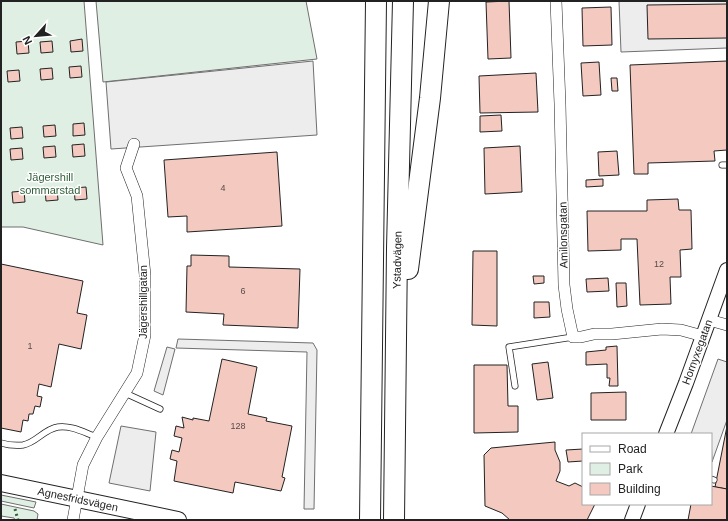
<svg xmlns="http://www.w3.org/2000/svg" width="728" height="521" viewBox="0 0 728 521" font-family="Helvetica,sans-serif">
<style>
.green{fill:#e0efe3;stroke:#6f6f6f}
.parking{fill:#ededed;stroke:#6f6f6f}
.building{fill:#f3c9c0;stroke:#222}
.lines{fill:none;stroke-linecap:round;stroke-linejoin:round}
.service-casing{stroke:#222;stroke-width:7}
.minor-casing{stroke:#222;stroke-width:12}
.tertiary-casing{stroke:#222;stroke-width:16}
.secondary-casing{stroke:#222;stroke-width:18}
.motorway-casing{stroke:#222;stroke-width:22}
.service{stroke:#fff;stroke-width:5.5}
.minor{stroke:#fff;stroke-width:11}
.tertiary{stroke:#fff;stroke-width:14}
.secondary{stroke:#fff;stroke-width:16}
.motorway{stroke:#fff;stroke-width:20}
.hedge{stroke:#2f5e38;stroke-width:3;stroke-dasharray:2 3;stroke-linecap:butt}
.labels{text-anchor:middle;stroke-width:3;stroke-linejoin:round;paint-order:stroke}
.number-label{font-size:9px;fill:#564c4a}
.park-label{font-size:11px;fill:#2f5e38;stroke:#fff}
.street-label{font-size:11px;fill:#222;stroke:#fff}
</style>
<rect width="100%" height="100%" fill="#fff"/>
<g class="green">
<polygon points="1,1 84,1 103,245 23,227 1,227"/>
<polygon points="96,1 306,1 317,59 103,82"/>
<polygon points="1,495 36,502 34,508 1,501"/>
<polygon points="1,504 34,511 38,514 37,520 15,520 14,518 1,516"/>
</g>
<g class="parking">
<polygon points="619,1 727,1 727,48 621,52"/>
<polygon points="313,61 317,135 111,149 106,82"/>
<polygon points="178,339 313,343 317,350 314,509 304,509 307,352 176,348"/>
<polygon points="167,347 175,349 163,395 154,391"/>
<polygon points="718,359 727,362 727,420 712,462 711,434 691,434"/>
<polygon points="121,426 156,432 150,491 109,483"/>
</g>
<g class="building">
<polygon points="509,1 511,58 488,59 486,2"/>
<polygon points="727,4 727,38 648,39 647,5"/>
<polygon points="611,7 612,45 583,46 582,8"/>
<polygon points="82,39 83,51 71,52 70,41"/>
<polygon points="28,41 29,53 17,54 16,42"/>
<polygon points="52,41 53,52 41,53 40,42"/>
<polygon points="727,61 727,150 714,151 715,161 648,163 648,174 634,174 630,65"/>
<polygon points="599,62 601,95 583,96 581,63"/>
<polygon points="81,66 82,77 70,78 69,67"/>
<polygon points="52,68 53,79 41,80 40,69"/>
<polygon points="19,70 20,81 8,82 7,71"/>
<polygon points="536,73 538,112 480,113 479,76"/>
<polygon points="611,78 617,78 618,91 612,91"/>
<polygon points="501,115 502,131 480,132 480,116"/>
<polygon points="84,123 85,135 73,136 73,124"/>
<polygon points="55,125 56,136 44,137 43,126"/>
<polygon points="22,127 23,138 11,139 10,128"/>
<polygon points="84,144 85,156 73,157 72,145"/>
<polygon points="55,146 56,157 44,158 43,147"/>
<polygon points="520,146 522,192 485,194 484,148"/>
<polygon points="22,148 23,159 11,160 10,149"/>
<polygon points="617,151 619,175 599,176 598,152"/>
<polygon points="277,152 282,226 187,232 187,216 168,217 164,160"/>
<polygon points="603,179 603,186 586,187 586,180"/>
<polygon points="86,187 87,199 75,200 74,188"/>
<polygon points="57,189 58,200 46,201 45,190"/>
<polygon points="24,191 25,202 13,203 12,192"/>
<polygon points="678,199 679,210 691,210 692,249 680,250 681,277 670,277 671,304 640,305 637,239 621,239 621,250 588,251 587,211 647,211 647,200"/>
<polygon points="473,251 497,251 497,326 472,325"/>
<polygon points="191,255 229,256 229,267 300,269 298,328 223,325 224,314 186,312 187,266 191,266"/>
<polygon points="1,264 83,281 77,313 87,315 81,349 59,344 51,387 39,384 37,396 42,397 40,407 35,406 33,414 29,414 28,421 23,420 21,432 1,428"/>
<polygon points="533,276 544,276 544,283 534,284"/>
<polygon points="608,278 609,291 587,292 586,279"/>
<polygon points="616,283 626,283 627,306 617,307"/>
<polygon points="534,302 549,302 550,317 534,318"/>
<polygon points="617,346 618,386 609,386 610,378 607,378 607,364 586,365 586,352 606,350 606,347"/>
<polygon points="222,359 257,367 248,414 267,418 266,421 292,426 282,477 285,478 281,491 235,482 233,493 174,481 177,461 170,459 172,450 179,452 182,438 174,436 176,426 184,428 182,417 193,420 193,418 209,421"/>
<polygon points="548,362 553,398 537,400 532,364"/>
<polygon points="474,365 507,365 508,406 518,406 518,432 474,433"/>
<polygon points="626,392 626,420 591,420 591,393"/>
<polygon points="727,426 727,489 715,487"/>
<polygon points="555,442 555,450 560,462 560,471 556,481 569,486 575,483 583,487 583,504 595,504 587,520 510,520 502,513 485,506 484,455 491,448"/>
<polygon points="583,449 583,461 568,462 566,450"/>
<polygon points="711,486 727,489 727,520 688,520 691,504 711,504"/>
</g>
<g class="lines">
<defs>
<g id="service">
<polyline points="722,165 727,165"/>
<polyline points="515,386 509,347 573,337"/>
<polyline points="125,393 160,409"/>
<path d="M 1,443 C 8,445 15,446 23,445 C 36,443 44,429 58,427 C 71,425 85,433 97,437"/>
<polyline points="711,479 714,480"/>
</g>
<g id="minor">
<polyline points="556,1 560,104 564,285 567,309 573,337 581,337 594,334 612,334 662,329 681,330 703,336"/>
<polyline points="709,320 727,325"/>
<polyline points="73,520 83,465 97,437 137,373 145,335 145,275 137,196 126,168 134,144"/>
</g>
<g id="tertiary">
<polyline points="666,434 686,383 727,270"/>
<polyline points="632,520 638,504"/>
</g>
<polyline id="secondary" points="1,483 178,520"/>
<g id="motorway">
<polyline points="408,269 430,98 439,1"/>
<polyline points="370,520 376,1"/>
<polyline points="394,520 397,248 403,1"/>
</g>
</defs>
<use href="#service" class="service-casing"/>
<use href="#minor" class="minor-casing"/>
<use href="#tertiary" class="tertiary-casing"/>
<use href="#secondary" class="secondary-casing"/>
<use href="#motorway" class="motorway-casing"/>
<use href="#service" class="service"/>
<use href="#minor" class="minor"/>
<use href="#tertiary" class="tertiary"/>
<use href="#secondary" class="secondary"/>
<use href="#motorway" class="motorway"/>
<polyline class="hedge" points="15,509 18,520"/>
</g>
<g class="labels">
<g class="number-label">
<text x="223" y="191">4</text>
<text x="659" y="267">12</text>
<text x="243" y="294">6</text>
<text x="30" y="349">1</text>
<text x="238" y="429">128</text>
</g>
<g class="park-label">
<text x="50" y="181">Jägershill<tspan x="50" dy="13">sommarstad</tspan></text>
</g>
<g class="street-label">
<text transform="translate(563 235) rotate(-91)" y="4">Amilonsgatan</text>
<text transform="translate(397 260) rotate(-89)" y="4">Ystadvägen</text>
<text transform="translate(143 302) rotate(-90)" y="4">Jägershillgatan</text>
<text transform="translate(697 352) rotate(-70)" y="4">Hornyxegatan</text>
<text transform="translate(78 499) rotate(12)" y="4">Agnesfridsvägen</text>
</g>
</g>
<rect width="728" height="521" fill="none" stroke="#222222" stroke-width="4"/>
<rect x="582" y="433" width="130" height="72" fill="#ffffff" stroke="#a7a7a7"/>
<rect x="590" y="446" width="20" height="6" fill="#ffffff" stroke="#a7a7a7"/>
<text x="618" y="453" font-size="12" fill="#222222">Road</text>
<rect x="590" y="463" width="20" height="12" fill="#e0efe3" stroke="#a7a7a7"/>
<text x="618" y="473" font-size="12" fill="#222222">Park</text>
<rect x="590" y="483" width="20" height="12" fill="#f3c9c0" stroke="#a7a7a7"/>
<text x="618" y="493" font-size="12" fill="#222222">Building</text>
<g transform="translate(36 36) rotate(243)" stroke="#ffffff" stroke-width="3" paint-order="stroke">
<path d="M0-3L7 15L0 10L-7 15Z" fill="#222222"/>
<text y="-6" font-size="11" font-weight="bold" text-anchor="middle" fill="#222222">N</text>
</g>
</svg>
